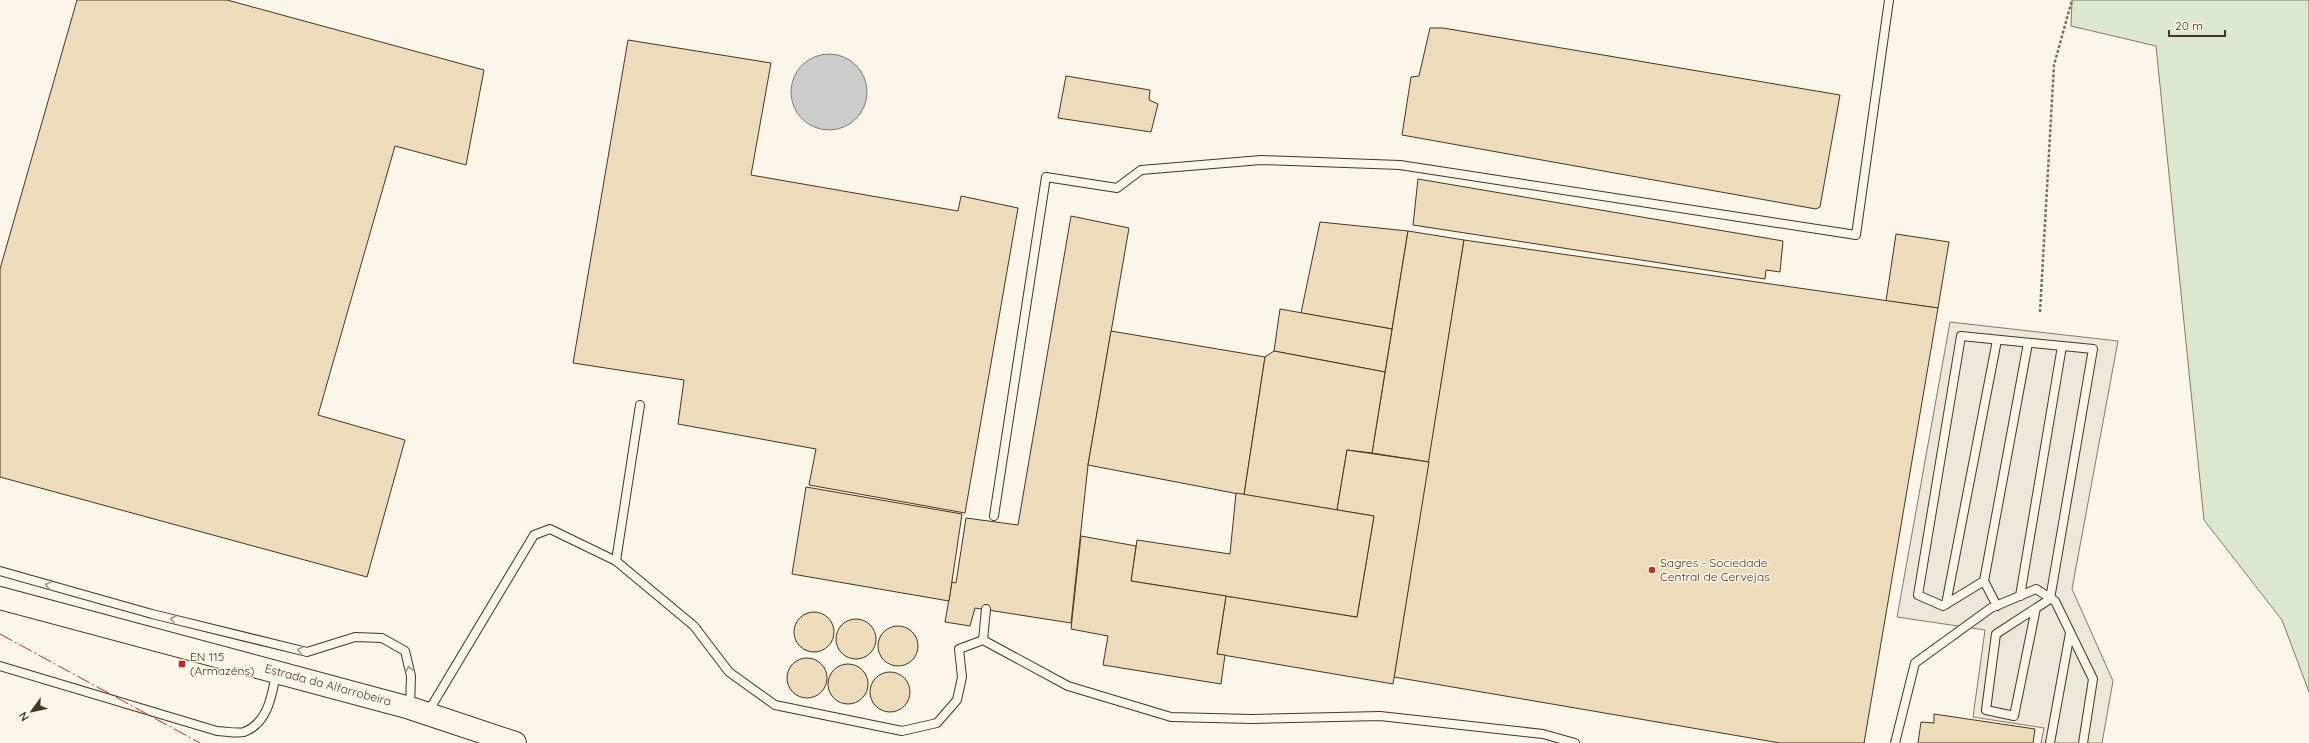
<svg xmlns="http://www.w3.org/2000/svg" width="2309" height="743" viewBox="0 0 2309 743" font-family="Quicksand,sans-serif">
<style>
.green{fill:#dce7d0;stroke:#887966}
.parking{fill:#ede7d9;stroke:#887966}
.water{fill:#c9cecd;stroke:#887966}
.building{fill:#ecdcbc;stroke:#4a3520}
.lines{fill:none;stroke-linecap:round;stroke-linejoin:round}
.service-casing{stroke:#4a3520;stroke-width:10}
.secondary-casing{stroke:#4a3520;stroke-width:24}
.path{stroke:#7f6f5c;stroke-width:2.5;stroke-dasharray:3 2;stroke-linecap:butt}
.service{stroke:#fbf6e9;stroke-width:8}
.secondary{stroke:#fbf6e9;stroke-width:22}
.power{stroke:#c62828;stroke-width:1;stroke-dasharray:14 3 2 3;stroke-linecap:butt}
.oneway{stroke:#a29684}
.poi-dot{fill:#c62828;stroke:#fbf6e9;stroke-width:1.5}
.labels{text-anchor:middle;stroke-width:3;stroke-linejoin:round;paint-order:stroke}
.poi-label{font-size:12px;fill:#4a3520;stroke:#fbf6e9;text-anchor:start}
.street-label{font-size:12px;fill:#4a3520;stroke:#fbf6e9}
</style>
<rect width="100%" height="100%" fill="#fbf6e9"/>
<polygon class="green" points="2072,0 2309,0 2309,692 2282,620 2204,520 2156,46 2071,26"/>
<polygon class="parking" points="1950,322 2118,341 2072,589 2113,681 2102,743 2041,743 2044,728 1973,717 1985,630 1897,617"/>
<circle class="water" cx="829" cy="92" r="38"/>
<g class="building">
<polygon points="77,0 227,0 484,70 466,165 395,146 318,415 405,440 367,577 0,477 0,269"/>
<polygon points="1430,28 1443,28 1840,95 1820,207 1816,209 1402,135 1411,77 1419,76"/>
<polygon points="628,40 771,63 751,175 958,211 961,196 1018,208 965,513 809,485 816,449 678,424 684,380 573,363"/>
<polygon points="1066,76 1150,90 1149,100 1158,104 1151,132 1058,118"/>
<polygon points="1418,179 1783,241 1780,272 1766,270 1765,279 1413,225"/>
<polygon points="1071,216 1129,228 1088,465 1071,623 975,608 970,626 945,622 952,582 956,583 966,518 1018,525"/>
<polygon points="1320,222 1408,231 1392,329 1301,313"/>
<polygon points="1408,231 1464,240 1429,462 1372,453"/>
<polygon points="1896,234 1949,242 1938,308 1886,301"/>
<polygon points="1464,240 1938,308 1864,743 1780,743 1394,677"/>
<polygon points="1280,309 1392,329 1385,372 1274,351"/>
<polygon points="1111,331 1265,357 1244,495 1088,465"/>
<polygon points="1274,351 1385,372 1372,453 1347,450 1337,510 1244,495 1265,357"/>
<polygon points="1347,450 1429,462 1393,684 1217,654 1226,596 1357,617 1374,516 1337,510"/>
<polygon points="806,487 962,514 949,601 792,574"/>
<polygon points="1236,493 1374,516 1357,617 1131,581 1137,540 1230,554"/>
<polygon points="1081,536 1136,546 1131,581 1226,596 1217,654 1225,655 1221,684 1103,665 1108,636 1071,629"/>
<circle cx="814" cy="632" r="20"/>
<circle cx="856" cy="639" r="20"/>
<circle cx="898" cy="646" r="20"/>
<circle cx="807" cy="678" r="20"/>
<circle cx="848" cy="684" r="20"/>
<circle cx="890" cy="692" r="20"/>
<polygon points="1934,714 2035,729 2033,743 1918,743 1921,722 1934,723"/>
</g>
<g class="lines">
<defs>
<g id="service">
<polyline points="640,405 616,561 694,626 729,672 775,705 902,731 937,723 957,700 962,677 959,649 983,640 1068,686 1171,717 1252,719 1380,716 1543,734 1575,743"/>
<polyline points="994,516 1046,177 1117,188 1141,170 1261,160 1400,165 1856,235 1889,0"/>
<polyline points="0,571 152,614 307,652 355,637 382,638 405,651 411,676 410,707"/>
<polyline points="1984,581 1943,606 1918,595 1961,336 2093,349 2050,599 1996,634 1986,710 2014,716 2036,608"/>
<polyline points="2020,596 2062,346"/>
<polyline points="1946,604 1997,340"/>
<polyline points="1997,606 1984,581 2028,343"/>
<polyline points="983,640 986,609"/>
<path d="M 0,666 L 217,731 C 224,731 237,734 244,732 C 268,723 272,695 276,674"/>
<polyline points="428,712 534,535 550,529 616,561"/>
<polyline points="1895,743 1915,663 1991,608 2036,589 2055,601 2093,679 2083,743"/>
<polyline points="2050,743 2070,633"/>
</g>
<polyline id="secondary" points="0,598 410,708 515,743"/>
</defs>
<use href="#service" class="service-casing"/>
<use href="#secondary" class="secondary-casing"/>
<polyline class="path" points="2040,312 2054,65 2072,0"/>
<use href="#service" class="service"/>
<use href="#secondary" class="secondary"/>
<polyline class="power" points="0,634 200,743"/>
</g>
<defs><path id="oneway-chevron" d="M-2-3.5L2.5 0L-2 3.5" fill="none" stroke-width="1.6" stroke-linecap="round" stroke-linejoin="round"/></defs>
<g class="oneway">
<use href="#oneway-chevron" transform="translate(48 585) rotate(-164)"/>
<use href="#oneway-chevron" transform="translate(173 619) rotate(-166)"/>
<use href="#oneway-chevron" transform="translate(300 650) rotate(-166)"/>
<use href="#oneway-chevron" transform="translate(409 669) rotate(-103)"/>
</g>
<g class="poi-dot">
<circle cx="1652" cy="570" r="4"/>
<rect x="178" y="660" width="8" height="8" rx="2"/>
</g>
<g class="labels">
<g class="poi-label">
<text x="1660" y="567">Sagres - Sociedade<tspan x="1660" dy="14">Central de Cervejas</tspan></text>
<text x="190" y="661">EN 115<tspan x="190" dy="14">(Armazéns)</tspan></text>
</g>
<g class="street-label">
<text transform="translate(328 685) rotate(15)" y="4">Estrada da Alfarrobeira</text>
</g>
</g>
<g transform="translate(32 711) rotate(237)" stroke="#fbf6e9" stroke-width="3" paint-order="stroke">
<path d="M0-3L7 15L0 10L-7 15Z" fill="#4a3520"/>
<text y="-6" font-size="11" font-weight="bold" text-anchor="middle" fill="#4a3520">N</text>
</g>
<path d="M2169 30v6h56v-6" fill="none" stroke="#4a3520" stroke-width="2"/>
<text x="2175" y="30" font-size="12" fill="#4a3520" stroke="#fbf6e9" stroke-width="3" paint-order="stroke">20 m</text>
</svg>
